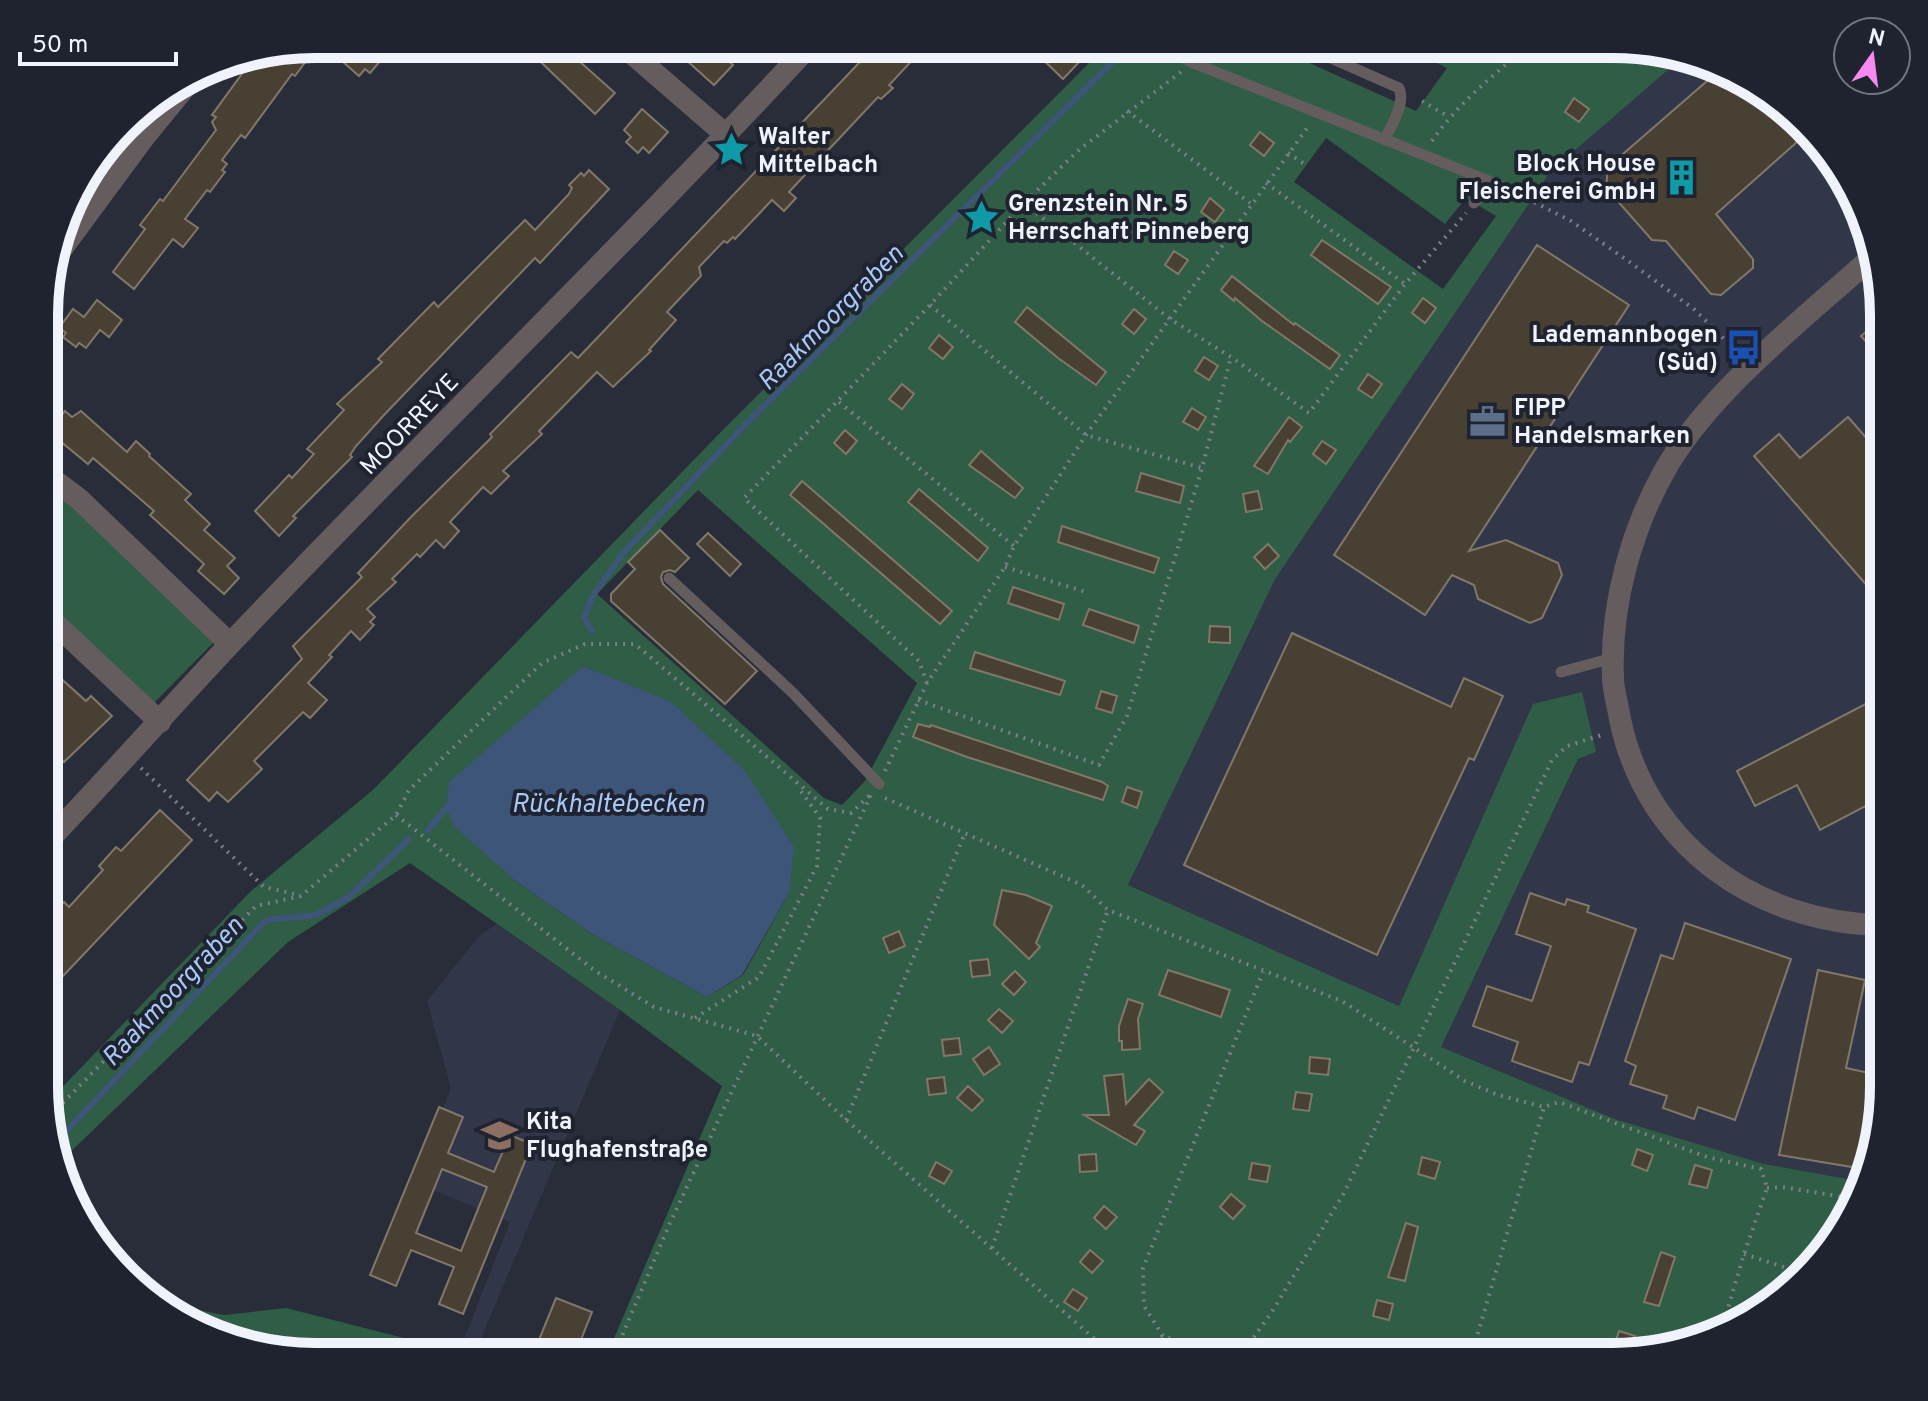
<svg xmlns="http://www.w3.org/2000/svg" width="1928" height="1401" viewBox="0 0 1928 1401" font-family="Overpass,sans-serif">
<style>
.built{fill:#313749}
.green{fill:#2f5d46;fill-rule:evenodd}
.water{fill:#3d5578}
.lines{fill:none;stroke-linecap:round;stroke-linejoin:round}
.stream{stroke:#3d5578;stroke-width:6}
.building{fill:#484033;stroke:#81786a;stroke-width:2;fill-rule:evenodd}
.path{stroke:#7b7f8a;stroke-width:4;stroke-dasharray:2 6;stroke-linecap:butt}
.service{stroke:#655c5e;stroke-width:11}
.minor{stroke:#655c5e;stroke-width:22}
.labels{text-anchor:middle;stroke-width:8;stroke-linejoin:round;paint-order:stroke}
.poi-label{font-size:24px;font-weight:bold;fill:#f0f3fc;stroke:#1f232f;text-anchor:start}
.street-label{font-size:24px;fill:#f0f3fc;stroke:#1f232f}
.water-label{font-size:26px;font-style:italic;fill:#a7c7f7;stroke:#1f232f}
.rim{fill:none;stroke:#f0f3fc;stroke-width:10}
</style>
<rect width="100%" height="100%" fill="#282d39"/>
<g class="built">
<polygon points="1683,57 1716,64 1778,100 1856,195 1883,298 1883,1103 1869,1174 1865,1182 1764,1164 1615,1119 1441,1047 1578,759 1596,752 1533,705 1399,1006 1128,885 1272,582 1551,171"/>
<polygon points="496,924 620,1010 473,1357 464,1357 459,1352 510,1222 414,1182 451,1088 427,1001 479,936"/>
</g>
<g class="green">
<path d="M 1108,44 L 1267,44 L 1416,111 L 1447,68 L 1397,44 L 1630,45 L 1683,57 L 1551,171 L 1275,579 L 1128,885 L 1399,1006 L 1533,704 L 1582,692 L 1596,752 L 1578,759 L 1441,1047 L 1615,1119 L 1764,1164 L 1865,1182 L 1828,1251 L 1733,1329 L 1613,1357 L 606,1357 L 722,1086 L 620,1010 L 410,863 L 288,942 L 60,1162 L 46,1121 L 46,1104 L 250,892 L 374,789 L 716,437 ZM 1326,138 L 1445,224 L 1466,198 L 1496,216 L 1443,289 L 1294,182 ZM 698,490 L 917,683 L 865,781 L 842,805 L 824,798 L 597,594 ZM 583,666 L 622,683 L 789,893 L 743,975 L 707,997 L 592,934 L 513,879 Z"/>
<polygon points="46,486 87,518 216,640 154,703 46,605"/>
<polygon points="151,1301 224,1315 286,1308 459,1352 464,1357 298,1356 227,1342"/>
</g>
<polygon class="water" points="583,666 671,702 745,771 794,847 789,893 742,975 707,997 592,934 513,879 455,827 446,808 449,782"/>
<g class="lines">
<g class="stream">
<polyline points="592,631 584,618 593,595 624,552 750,420 1131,44"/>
<polyline points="428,830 446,808 454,808"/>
<polyline points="54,1144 266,920 316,915 349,897 409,839"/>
</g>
</g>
<g class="building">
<polygon points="358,44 378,44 388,52 370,73 365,69 359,76 343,62"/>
<polygon points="522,44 560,44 615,93 595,114"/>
<polygon points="700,44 710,44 733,65 714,85 686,60"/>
<polygon points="877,44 911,44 920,52 889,85 893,88 881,99 878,97 789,192 796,198 784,211 772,200 735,239 733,237 727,243 724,241 699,267 701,276 667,312 676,320 649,350 651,351 613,387 597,372 539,431 542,434 503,471 509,476 491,494 483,487 450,522 459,531 444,548 436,540 420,557 417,554 392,579 396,582 367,609 375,617 370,622 374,625 360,640 351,631 329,655 332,657 308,683 327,700 310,718 303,712 254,761 262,769 228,802 217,792 209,801 187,780 302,659 293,646 362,577 358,573 411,517 492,437 490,434 571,352 578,358"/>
<polygon points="1027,44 1067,44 1082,59 1063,79"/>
<polygon points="289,49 306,61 295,76 292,74 245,138 241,135 222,160 227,164 222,170 225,172 210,192 207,190 185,219 198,228 183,247 173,239 134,289 113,272 145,229 140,225 160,199 163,201 216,130 212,122 216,117 212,115 255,56"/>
<polygon points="1722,68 1778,100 1806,134 1716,214 1753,259 1753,268 1721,295 1711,294 1666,241 1652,240 1606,188 1608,167"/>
<polygon points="1574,98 1589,109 1579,122 1565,112"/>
<polygon points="642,109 668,132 649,153 643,147 638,153 626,142 631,137 624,130"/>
<polygon points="1260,132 1274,143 1264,156 1250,145"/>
<polygon points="589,170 609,189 540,263 535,258 384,415 356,446 350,455 352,457 293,516 296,518 279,536 255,511 289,475 292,478 314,454 307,449 344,410 337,404 382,362 378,359 434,302 438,307 525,220 535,230 569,194 572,188 569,185 581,173 584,176"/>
<polygon points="1210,198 1224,210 1215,222 1201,212"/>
<polygon points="1322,240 1391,287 1378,304 1311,255"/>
<polygon points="1537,245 1629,305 1469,551 1506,540 1558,563 1562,575 1542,618 1530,623 1478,599 1474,585 1452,575 1425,615 1334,555"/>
<polygon points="1174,251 1188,260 1178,274 1165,265"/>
<polygon points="1232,276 1294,325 1295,323 1340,355 1330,369 1262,321 1235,298 1234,301 1221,290"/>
<polygon points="1423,298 1436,308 1425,323 1412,313"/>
<polygon points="97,300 122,320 109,337 100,330 86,348 79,343 76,347 63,337 66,333 59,328 73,309 84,317"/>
<polygon points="1027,307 1106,372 1096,385 1058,358 1015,322"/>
<polygon points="1134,309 1146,319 1134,334 1122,324"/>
<polygon points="1883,317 1883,361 1861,336"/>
<polygon points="939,335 953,347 943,359 929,348"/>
<polygon points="1204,357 1218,366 1209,380 1195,371"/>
<polygon points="1368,374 1382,384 1372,398 1358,389"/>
<polygon points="902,384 914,394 902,409 889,399"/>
<polygon points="1192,408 1206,417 1198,430 1183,422"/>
<polygon points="65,411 72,417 81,411 127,452 136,441 150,454 149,456 191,494 185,500 210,524 204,530 235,558 227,566 239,578 224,594 198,571 204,564 150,515 154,511 93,458 88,464 48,431"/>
<polygon points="1289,417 1302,427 1290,442 1288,440 1268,474 1254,466"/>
<polygon points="1848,417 1883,457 1883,604 1754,456 1779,434 1800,458"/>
<polygon points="845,430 857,441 846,454 834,443"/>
<polygon points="1322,441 1336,450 1326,464 1313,454"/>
<polygon points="981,451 1023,488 1015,498 969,465"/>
<polygon points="1141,473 1184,486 1180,503 1136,491"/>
<polygon points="802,481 952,611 940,624 790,495"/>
<polygon points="919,489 988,548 978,561 908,502"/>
<polygon points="1258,491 1262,509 1246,512 1243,494"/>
<polygon points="1062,526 1159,558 1154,573 1058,542"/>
<polygon points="660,530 689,558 675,572 670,570 663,572 661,577 663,584 757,671 725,704 611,601 611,594 635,569 628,562"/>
<polygon points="708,533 741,564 730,576 697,544"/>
<polygon points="1268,544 1279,556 1265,569 1254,557"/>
<polygon points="1013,587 1064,604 1059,620 1008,603"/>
<polygon points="1089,609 1139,626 1134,643 1083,625"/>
<polygon points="1210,626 1230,627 1230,643 1209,642"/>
<polygon points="1292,633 1451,707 1464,678 1503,696 1474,760 1469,758 1377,955 1184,865"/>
<polygon points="975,652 1065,681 1060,695 970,668"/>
<polygon points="46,665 86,701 91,696 112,716 64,762 46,745"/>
<polygon points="1101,691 1117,696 1112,713 1096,708"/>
<polygon points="1883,695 1883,797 1820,830 1797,785 1755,806 1737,771"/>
<polygon points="918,724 930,727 931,725 1102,782 1108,786 1103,800 967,757 913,737"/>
<polygon points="1127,787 1142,792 1137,808 1122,802"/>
<polygon points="160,810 192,840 46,994 46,921 64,902 69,907 103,870 99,866 116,847 121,851"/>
<polygon points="1002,890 1026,895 1052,906 1036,943 1040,947 1029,959 994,925"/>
<polygon points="1530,893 1565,905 1567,899 1589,906 1587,912 1636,929 1589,1065 1579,1062 1572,1082 1512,1061 1518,1042 1473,1026 1487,986 1532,1001 1551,946 1516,934"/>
<polygon points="1685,923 1791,959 1735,1120 1698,1107 1694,1119 1663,1108 1667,1096 1630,1084 1636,1066 1625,1061 1661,955 1673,959"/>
<polygon points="899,931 905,946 889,953 883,938"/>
<polygon points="988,959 990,975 972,977 970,961"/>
<polygon points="1168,970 1230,990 1221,1017 1159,995"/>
<polygon points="1818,970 1865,980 1846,1068 1883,1076 1883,1103 1870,1170 1779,1155"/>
<polygon points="1015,971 1026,982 1014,995 1002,984"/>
<polygon points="1128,999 1143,1004 1138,1019 1140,1049 1122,1050 1122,1041 1119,1041 1119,1026"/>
<polygon points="999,1009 1013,1021 1002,1033 988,1020"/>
<polygon points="959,1038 961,1054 944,1056 942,1040"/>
<polygon points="989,1047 1000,1064 984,1075 973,1059"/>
<polygon points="1310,1057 1330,1059 1328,1075 1309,1073"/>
<polygon points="1123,1074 1126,1104 1149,1079 1163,1092 1134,1125 1145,1131 1136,1145 1084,1115 1109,1115 1104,1076"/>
<polygon points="944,1077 946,1093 929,1095 927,1079"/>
<polygon points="968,1086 983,1100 972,1111 957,1098"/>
<polygon points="1296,1092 1312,1094 1309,1111 1293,1109"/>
<path d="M 439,1107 L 463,1117 L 448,1153 L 494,1172 L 510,1135 L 532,1144 L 463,1314 L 439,1304 L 454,1267 L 411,1250 L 396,1286 L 370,1275 ZM 442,1169 L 487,1187 L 461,1251 L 416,1233 Z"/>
<polygon points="1637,1149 1653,1155 1647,1171 1632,1165"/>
<polygon points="1096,1154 1097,1171 1080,1172 1079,1155"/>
<polygon points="1422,1157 1440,1162 1435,1179 1418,1174"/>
<polygon points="936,1162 952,1171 944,1184 929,1176"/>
<polygon points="1252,1163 1270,1166 1267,1182 1249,1179"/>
<polygon points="1695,1165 1712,1170 1707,1188 1689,1184"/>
<polygon points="1231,1194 1245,1206 1233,1219 1220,1207"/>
<polygon points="1104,1206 1117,1217 1106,1229 1094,1218"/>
<polygon points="1406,1223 1418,1227 1405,1281 1388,1277"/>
<polygon points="1090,1250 1103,1261 1092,1273 1080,1262"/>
<polygon points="1661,1252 1675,1257 1659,1306 1644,1302"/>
<polygon points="1073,1289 1087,1298 1078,1311 1064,1302"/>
<polygon points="556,1298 592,1312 574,1357 532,1357"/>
<polygon points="1377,1300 1393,1304 1389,1320 1373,1316"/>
<polygon points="1619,1331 1635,1336 1629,1353 1611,1357"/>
</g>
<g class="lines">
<g class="path">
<polyline points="1422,101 1449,117"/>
<polyline points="1127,111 1250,203"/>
<path d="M 1432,141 C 1459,102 1494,75 1529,45"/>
<polyline points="1288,153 1306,165"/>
<polyline points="1266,183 1405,284"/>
<polyline points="1520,195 1571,221 1631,263 1695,310 1736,351"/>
<polyline points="1024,203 1170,319 1231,357 1309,413 1405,284 1466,213"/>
<polyline points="930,305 1086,435 1202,468"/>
<polyline points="839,402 1014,546"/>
<polyline points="1005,567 1086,592"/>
<polyline points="927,683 919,661 744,498 930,305 1024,203 1080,149 1181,72"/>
<polyline points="918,700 1099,765 1127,716 1202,468 1231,357"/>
<polyline points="141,768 264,887 299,895"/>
<polyline points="885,771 927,683 1005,567 1014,546 1086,435 1310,124"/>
<polyline points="885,798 1082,885 1108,910 1342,1001 1465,1081 1498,1095 1544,1107 1559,1102 1707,1157 1761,1169 1767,1188 1744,1254 1721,1332"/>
<polyline points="396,815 594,970 654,1007 757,1036 846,1120 1115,1357"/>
<polyline points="695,1018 759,977 817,866 820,818 798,787"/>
<polyline points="46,1120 256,906 301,896 396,815 409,790 542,663 585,644 635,644 828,809 851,813 871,794"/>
<polyline points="846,1120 965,833"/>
<polyline points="1767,1188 1782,1187 1856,1199"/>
<polyline points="992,1248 1108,910"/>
<polyline points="1744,1254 1802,1273"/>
<polyline points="1163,1336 1144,1306 1143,1268 1263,972"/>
<polyline points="613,1357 670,1223 871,795"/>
<polyline points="1126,1357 1163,1336 1222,1357"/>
<polyline points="1240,1357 1273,1310 1344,1193 1552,760 1567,746 1605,734"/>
<polyline points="1471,1357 1544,1107"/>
</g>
<g class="service">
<polyline points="1158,44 1191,62 1509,189"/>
<path d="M 1299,44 L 1399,88 C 1406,104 1391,125 1385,140"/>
<polyline points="1191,62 1203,44"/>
<polyline points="1474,203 1492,182"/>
<polyline points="669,578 793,693 879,784"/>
<polyline points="1561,672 1613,658"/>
</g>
<g class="minor">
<polyline points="621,44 726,135"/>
<path d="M 1872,257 C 1805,318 1716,386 1669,463 C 1632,526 1610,604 1613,677 C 1613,691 1618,705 1620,719 C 1646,846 1757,923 1883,925"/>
<polyline points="52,262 145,136 195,75"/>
<polyline points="46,474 79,499 230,644"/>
<polyline points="46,615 160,722"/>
<path d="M 46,843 C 109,777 169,709 231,643 C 422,441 622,248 811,44"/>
</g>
</g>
<defs>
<symbol id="sight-bare" viewBox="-9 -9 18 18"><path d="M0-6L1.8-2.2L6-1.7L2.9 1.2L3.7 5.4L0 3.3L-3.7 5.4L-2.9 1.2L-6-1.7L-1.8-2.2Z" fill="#0f9aa8" stroke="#1f232f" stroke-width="2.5" paint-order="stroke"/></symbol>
<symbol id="building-bare" viewBox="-9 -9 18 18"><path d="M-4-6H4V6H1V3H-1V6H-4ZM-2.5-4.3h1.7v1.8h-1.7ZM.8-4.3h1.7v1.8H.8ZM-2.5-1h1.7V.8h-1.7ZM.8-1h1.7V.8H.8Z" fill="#0f9aa8" stroke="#1f232f" stroke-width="2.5" paint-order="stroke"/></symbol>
<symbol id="bus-bare" viewBox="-9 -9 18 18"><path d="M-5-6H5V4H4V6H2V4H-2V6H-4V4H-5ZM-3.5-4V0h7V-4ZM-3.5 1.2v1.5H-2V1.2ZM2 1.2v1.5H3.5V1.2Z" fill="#1a4fb4" stroke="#1f232f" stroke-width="2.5" paint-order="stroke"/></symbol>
<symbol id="office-bare" viewBox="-9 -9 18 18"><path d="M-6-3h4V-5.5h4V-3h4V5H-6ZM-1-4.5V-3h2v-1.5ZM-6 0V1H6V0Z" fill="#5c6f8a" stroke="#1f232f" stroke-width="2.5" paint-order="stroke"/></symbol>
<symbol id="school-bare" viewBox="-9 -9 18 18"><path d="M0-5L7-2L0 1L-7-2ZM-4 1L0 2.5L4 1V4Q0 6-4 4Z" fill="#8d6e63" stroke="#1f232f" stroke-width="2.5" paint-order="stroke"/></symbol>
</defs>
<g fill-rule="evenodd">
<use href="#sight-bare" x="706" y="124" width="51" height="51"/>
<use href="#building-bare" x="1656" y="152" width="51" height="51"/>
<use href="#sight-bare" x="956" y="192" width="51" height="51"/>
<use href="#bus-bare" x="1718" y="322" width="51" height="51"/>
<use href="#office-bare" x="1462" y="396" width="51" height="51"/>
<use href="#school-bare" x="474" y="1110" width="51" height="51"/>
</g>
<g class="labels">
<g class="poi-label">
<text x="758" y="144">Walter<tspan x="758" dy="28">Mittelbach</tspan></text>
<text x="1656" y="171" text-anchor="end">Block House<tspan x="1656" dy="28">Fleischerei GmbH</tspan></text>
<text x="1008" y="211">Grenzstein Nr. 5<tspan x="1008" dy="28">Herrschaft Pinneberg</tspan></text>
<text x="1718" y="342" text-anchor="end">Lademannbogen<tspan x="1718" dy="28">(Süd)</tspan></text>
<text x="1514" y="415">FIPP<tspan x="1514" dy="28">Handelsmarken</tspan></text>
<text x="526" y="1129">Kita<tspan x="526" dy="28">Flughafenstraße</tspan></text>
</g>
<g class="street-label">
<text transform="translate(409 424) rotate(-46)" y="8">MOORREYE</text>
</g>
<g class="water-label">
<text transform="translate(830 317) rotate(-45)" y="9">Raakmoorgraben</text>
<text x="608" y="812">Rückhaltebecken</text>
<text transform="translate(172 991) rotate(-47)" y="9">Raakmoorgraben</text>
</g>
</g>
<path d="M0 0H1928V1401H0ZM315 58H1613A257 257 0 0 1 1870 315V1086A257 257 0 0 1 1613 1343H315A257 257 0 0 1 58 1086V315A257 257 0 0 1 315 58Z" fill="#1f232f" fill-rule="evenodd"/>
<path class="rim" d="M315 58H1613A257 257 0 0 1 1870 315V1086A257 257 0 0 1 1613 1343H315A257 257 0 0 1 58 1086V315A257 257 0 0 1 315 58Z"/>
<g transform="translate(1872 56) rotate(14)"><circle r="38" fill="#1f232f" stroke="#737681" stroke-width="2"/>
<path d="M0-6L14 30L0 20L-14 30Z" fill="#f589ef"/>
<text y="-12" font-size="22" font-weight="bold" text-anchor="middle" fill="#f0f3fc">N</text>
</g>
<path d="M20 52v12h156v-12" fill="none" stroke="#f0f3fc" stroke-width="4"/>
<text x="32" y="52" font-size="24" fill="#f0f3fc" stroke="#1f232f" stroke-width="6" paint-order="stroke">50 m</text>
</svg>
